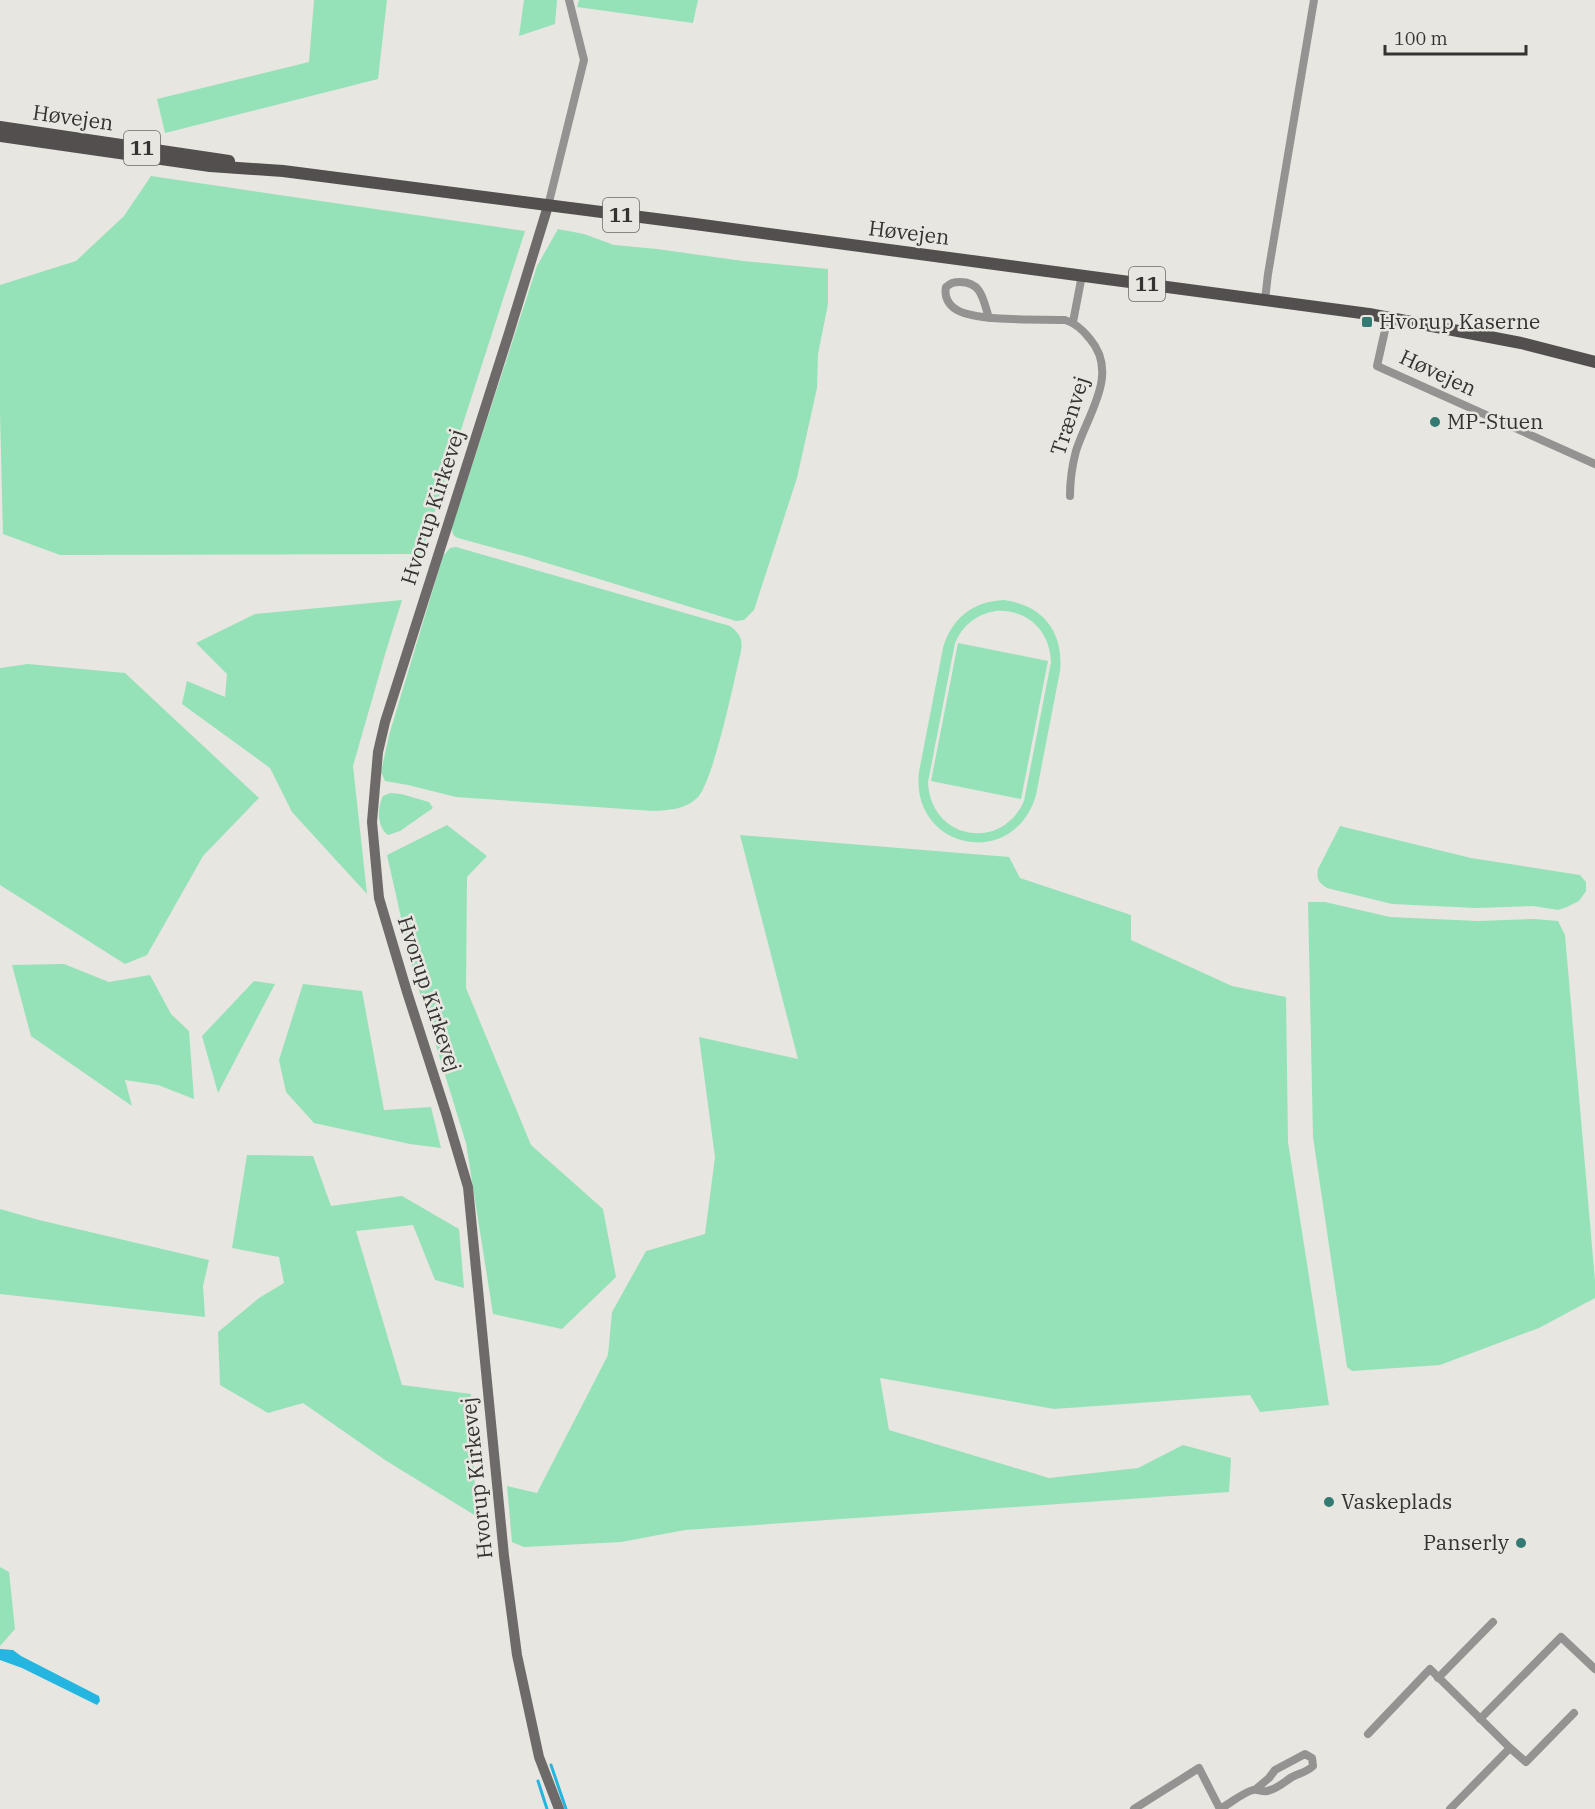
<svg xmlns="http://www.w3.org/2000/svg" width="1595" height="1809" viewBox="0 0 1595 1809" font-family="'IBM Plex Serif',serif">
<style>
.green{fill:#95e2b9;fill-rule:evenodd}
.water{fill:#24b6e0}
.lines{fill:none;stroke-linecap:round;stroke-linejoin:round}
.stream{stroke:#24b6e0;stroke-width:3}
.street{stroke:#959292;stroke-width:8}
.secondary{stroke:#6f6a6a;stroke-width:10}
.primary{stroke:#534f4e;stroke-width:12}
.poi-dot{fill:#337a73;stroke:#e8e6e0;stroke-width:2}
.labels{text-anchor:middle;stroke-width:5;stroke-linejoin:round;paint-order:stroke}
.shield{fill:#e8e6e0;stroke:#6a6966;stroke-width:1.5}
.shield-label{font-size:20px;font-weight:bold;fill:#343331}
.street-label{font-size:21px;fill:#343331;stroke:#e8e6e0}
.poi-label{font-size:21px;fill:#343331;stroke:#e8e6e0;text-anchor:start}
</style>
<rect width="100%" height="100%" fill="#e8e6e0"/>
<g class="green">
<polygon points="314,0 387,0 378,79 165,133 157,99 309,62"/>
<polygon points="524,0 557,0 555,24 519,36"/>
<polygon points="579,0 698,0 693,23 577,7"/>
<polygon points="151,176 525,231 421,554 60,555 3,534 0,413 0,285 76,261 124,216"/>
<path d="M 558,229 L 584,234 L 614,245 L 657,249 L 743,261 L 828,269 L 828,304 L 818,354 L 817,388 L 797,478 L 754,610 L 744,620 L 736,621 L 524,556 L 458,538 C 453,536 452,533 452,527 L 537,266 Z"/>
<path d="M 456,547 L 730,626 C 740,634 743,639 741,651 C 735,677 713,784 697,798 C 684,810 669,810 653,811 L 456,797 L 408,785 L 385,781 L 381,772 L 389,735 L 443,556 L 450,548 Z"/>
<polygon points="402,600 386,651 353,766 367,894 292,812 270,768 182,704 187,681 225,697 227,674 196,643 255,614"/>
<path d="M 1004,600 C 1043,605 1064,632 1060,671 L 1036,795 C 1014,871 910,850 919,772 L 943,648 C 951,619 973,601 1004,600 ZM 996,611 C 1027,609 1050,630 1051,662 L 1024,801 C 1001,853 930,839 928,782 L 955,643 C 963,625 976,614 996,611 Z"/>
<polygon points="958,643 1048,661 1021,799 931,781"/>
<polygon points="28,664 125,673 259,798 203,856 147,955 125,964 0,885 0,668"/>
<path d="M 390,793 L 401,794 L 429,802 L 433,808 L 400,831 L 388,835 C 377,827 377,808 383,796 Z"/>
<polygon points="447,825 487,856 467,877 466,988 531,1145 603,1209 616,1277 562,1329 493,1314 466,1143 413,971 387,855"/>
<path d="M 1340,826 L 1471,858 L 1580,875 L 1586,882 L 1586,891 L 1579,901 L 1567,907 L 1558,910 L 1533,906 L 1476,908 L 1392,904 L 1327,888 C 1319,883 1316,879 1318,869 Z"/>
<polygon points="740,835 1009,857 1020,878 1131,915 1131,940 1232,986 1286,997 1288,1142 1329,1405 1260,1412 1250,1395 1054,1409 880,1378 889,1430 1049,1478 1138,1468 1183,1445 1231,1458 1229,1492 685,1530 621,1542 524,1547 512,1542 507,1486 537,1493 608,1355 612,1312 646,1251 705,1234 715,1157 699,1037 798,1059"/>
<polygon points="1308,902 1325,902 1390,917 1478,921 1534,919 1558,921 1565,935 1595,1281 1595,1298 1539,1328 1440,1365 1352,1371 1347,1367 1313,1137"/>
<polygon points="64,964 109,982 150,975 171,1014 189,1031 194,1099 158,1085 125,1080 132,1106 31,1036 12,965"/>
<polygon points="254,981 275,984 218,1093 202,1036"/>
<polygon points="303,984 362,991 384,1110 431,1107 441,1148 410,1144 314,1123 286,1092 279,1060"/>
<polygon points="247,1155 313,1156 331,1206 402,1196 459,1229 464,1288 435,1280 413,1225 356,1231 402,1385 471,1394 476,1516 385,1460 303,1403 268,1413 220,1385 218,1332 259,1298 284,1283 279,1257 232,1248"/>
<polygon points="0,1209 39,1220 209,1260 203,1286 205,1317 0,1294"/>
<polygon points="0,1567 9,1572 15,1629 0,1646"/>
</g>
<polygon class="water" points="0,1649 13,1650 21,1656 99,1696 100,1701 97,1705 22,1668 0,1660"/>
<g class="lines">
<g class="stream">
<polyline points="551,1765 566,1809"/>
<polyline points="538,1781 547,1809"/>
</g>
<g class="street">
<polyline points="548,206 584,60 569,0"/>
<polyline points="1265,300 1268,274 1314,0"/>
<polyline points="1388,317 1377,366 1595,464"/>
<path d="M 989,318 C 983,300 982,282 960,282 C 953,282 951,283 946,287 C 944,296 948,305 957,310 C 978,322 1039,319 1065,320 C 1076,323 1083,330 1090,339 C 1120,374 1087,415 1076,451 C 1072,466 1070,480 1070,496"/>
<polyline points="1073,322 1082,275"/>
<polyline points="1438,1678 1493,1622"/>
<polyline points="1480,1719 1561,1637 1595,1669"/>
<polyline points="1368,1734 1430,1669 1510,1748 1450,1809"/>
<polyline points="1510,1748 1526,1762 1574,1713"/>
<polyline points="1134,1809 1199,1768 1220,1809"/>
<path d="M 1220,1809 C 1231,1803 1242,1793 1253,1790 C 1258,1789 1262,1792 1267,1791 C 1277,1789 1284,1782 1292,1777 C 1300,1773 1307,1772 1313,1766 L 1312,1758 L 1305,1754 L 1275,1770 L 1269,1778 L 1256,1789"/>
</g>
<polyline class="secondary" points="548,206 509,333 385,722 378,752 372,822 379,898 407,992 446,1113 468,1187 504,1556 517,1655 539,1757 559,1809"/>
<g class="primary">
<polyline points="0,127 229,161"/>
<polyline points="0,136 210,166 283,171 695,224 1369,314 1521,343 1595,362"/>
</g>
</g>
<g class="poi-dot">
<rect x="1361" y="316" width="12" height="12" rx="3"/>
<circle cx="1435" cy="422" r="6"/>
<circle cx="1329" cy="1502" r="6"/>
<circle cx="1521" cy="1543" r="6"/>
</g>
<g class="labels">
<g class="shield">
<rect x="124" y="131" width="36" height="34" rx="4.5"/>
<rect x="603" y="198" width="36" height="34" rx="4.5"/>
<rect x="1129" y="267" width="36" height="34" rx="4.5"/>
</g>
<g class="shield-label">
<text x="142" y="155">11</text>
<text x="621" y="222">11</text>
<text x="1147" y="291">11</text>
</g>
<g class="street-label">
<text transform="translate(73 118) rotate(8)" y="7">Høvejen</text>
<text transform="translate(909 233) rotate(7)" y="7">Høvejen</text>
<text transform="translate(1438 373) rotate(25)" y="7">Høvejen</text>
<text transform="translate(1070 416) rotate(-72)" y="7">Trænvej</text>
<text transform="translate(433 507) rotate(-72)" y="7">Hvorup Kirkevej</text>
<text transform="translate(429 994) rotate(72)" y="7">Hvorup Kirkevej</text>
<text transform="translate(477 1478) rotate(-96)" y="7">Hvorup Kirkevej</text>
</g>
<g class="poi-label">
<text x="1379" y="329">Hvorup Kaserne</text>
<text x="1447" y="429">MP-Stuen</text>
<text x="1341" y="1509">Vaskeplads</text>
<text x="1509" y="1550" text-anchor="end">Panserly</text>
</g>
</g>
<path d="M1385 45v9h141v-9" fill="none" stroke="#343331" stroke-width="3"/>
<text x="1394" y="45" font-size="18" fill="#343331" stroke="#e8e6e0" stroke-width="4.5" paint-order="stroke">100 m</text>
</svg>
